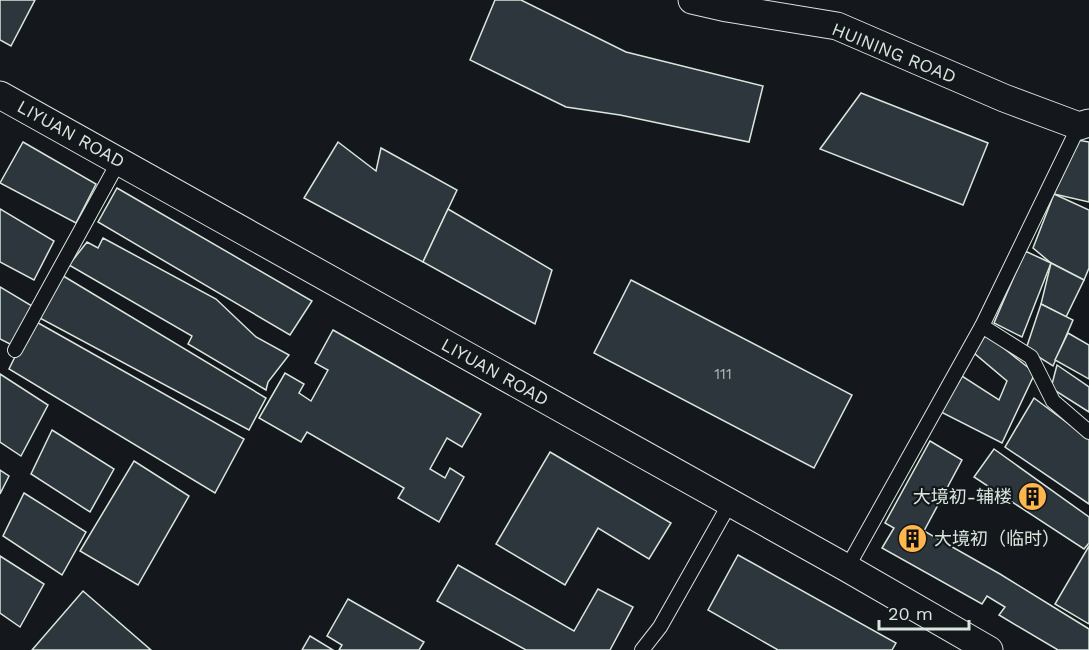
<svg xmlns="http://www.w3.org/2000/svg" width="1089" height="650" viewBox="0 0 1089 650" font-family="'Work Sans','Noto Sans SC',sans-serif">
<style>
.building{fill:#2c363c;stroke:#d8e6dc;stroke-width:1.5}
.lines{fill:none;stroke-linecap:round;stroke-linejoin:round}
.service-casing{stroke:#d8e6dc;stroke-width:16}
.minor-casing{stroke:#d8e6dc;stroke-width:29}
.service{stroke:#14181c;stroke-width:14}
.minor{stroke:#14181c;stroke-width:27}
.labels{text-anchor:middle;stroke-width:4.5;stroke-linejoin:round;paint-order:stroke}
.number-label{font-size:15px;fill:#adbab4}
.street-label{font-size:18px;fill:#d8e6dc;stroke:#14181c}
.poi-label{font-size:18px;fill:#d8e6dc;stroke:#14181c;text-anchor:end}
</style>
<rect width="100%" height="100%" fill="#14181c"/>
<g class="building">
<polygon points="0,0 35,0 11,46 0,40"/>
<polygon points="495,0 521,0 626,52 763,86 749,142 620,115 566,107 470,60"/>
<polygon points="861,93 988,143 963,205 820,149"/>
<polygon points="1077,140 1089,142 1089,202 1054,194"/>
<polygon points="23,142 96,184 76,223 0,183"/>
<polygon points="338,142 376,171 381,148 457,190 423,262 304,198"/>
<polygon points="117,188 312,301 290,335 98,222"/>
<polygon points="1054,194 1089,210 1089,268 1084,280 1051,263 1033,248"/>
<polygon points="0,209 54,241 34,280 0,262"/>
<polygon points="448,209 552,270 535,324 423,262"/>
<polygon points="103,238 216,299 256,337 289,355 268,382 266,390 188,344 192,336 69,265 87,242 98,248"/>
<polygon points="1025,251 1051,263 1022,337 994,323"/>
<polygon points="1051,263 1084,280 1066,317 1041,304"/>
<polygon points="60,274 266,398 249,430 36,316"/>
<polygon points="631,280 852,395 814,468 594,353"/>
<polygon points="0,287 32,306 12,345 0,339"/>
<polygon points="1041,304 1073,320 1053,366 1026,349"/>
<polygon points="33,320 244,439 215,493 9,369"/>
<polygon points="333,330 481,414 462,447 447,438 430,469 445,478 450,468 464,477 439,522 398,498 404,488 307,432 301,442 259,418 285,373 304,384 299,393 311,401 328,370 315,363"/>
<polygon points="1068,333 1089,345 1089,379 1055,360"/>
<polygon points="986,334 1035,373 1002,443 941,412 962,376 999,400 1007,381 974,353"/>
<polygon points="1057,365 1089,387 1089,412 1051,388"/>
<polygon points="0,374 48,405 21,456 0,442"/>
<polygon points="1034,398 1089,439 1089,504 1005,447"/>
<polygon points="52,430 114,469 90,512 31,474"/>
<polygon points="930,441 962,460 924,531 1000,574 1089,629 1089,650 1058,650 999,615 1005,607 987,596 982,604 882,548 894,528 885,523"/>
<polygon points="994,449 1089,517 1089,543 1084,549 974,477"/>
<polygon points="550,452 671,523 649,559 598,528 565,585 496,544"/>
<polygon points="134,461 189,496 138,585 80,551"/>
<polygon points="0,470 9,476 0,494"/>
<polygon points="24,493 86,532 62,575 3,536"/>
<polygon points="1089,546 1089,624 1055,604"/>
<polygon points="738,555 896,643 892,650 778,650 708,610"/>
<polygon points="0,556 44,584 20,627 0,613"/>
<polygon points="458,565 574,631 598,589 633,607 610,650 526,650 437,601"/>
<polygon points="83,591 151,650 32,650"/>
<polygon points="348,599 424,642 419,650 339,650 342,645 327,636"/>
<polygon points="310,636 333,650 302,650"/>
</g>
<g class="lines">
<defs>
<g id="service">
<polyline points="982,326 1031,357 1053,401 1089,432"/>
<polyline points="15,350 119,161"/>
<polyline points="847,568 982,326 1079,126"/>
<polyline points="642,650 660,627 730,503"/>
</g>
<g id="minor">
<polyline points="692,0 727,8 837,26 1004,98 1079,126 1089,123"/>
<polyline points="0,95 847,568 989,650"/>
</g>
</defs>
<use href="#service" class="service-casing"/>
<use href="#minor" class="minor-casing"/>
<use href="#service" class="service"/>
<use href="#minor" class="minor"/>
</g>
<defs>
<symbol id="building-disc" viewBox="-11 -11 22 22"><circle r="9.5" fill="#ffb74d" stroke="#14181c"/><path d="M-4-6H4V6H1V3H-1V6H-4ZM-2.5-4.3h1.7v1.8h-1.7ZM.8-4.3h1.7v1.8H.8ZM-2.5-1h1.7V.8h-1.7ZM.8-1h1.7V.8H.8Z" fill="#111"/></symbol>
</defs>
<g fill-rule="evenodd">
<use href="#building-disc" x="1016" y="480" width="33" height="33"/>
<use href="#building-disc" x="896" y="522" width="33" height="33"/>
</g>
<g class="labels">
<g class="number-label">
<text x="723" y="379">111</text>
</g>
<g class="street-label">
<text transform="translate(894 53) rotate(22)" y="6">HUINING ROAD</text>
<text transform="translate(71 134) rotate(29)" y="6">LIYUAN ROAD</text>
<text transform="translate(495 372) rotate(29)" y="6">LIYUAN ROAD</text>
</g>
<g class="poi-label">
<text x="1012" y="503">大境初-辅楼</text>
<text x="934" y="545" text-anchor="start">大境初（临时）</text>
</g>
</g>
<path d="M879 620v9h90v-9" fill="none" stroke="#d8e6dc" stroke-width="3"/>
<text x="888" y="620" font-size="18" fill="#d8e6dc" stroke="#14181c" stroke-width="4.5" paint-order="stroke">20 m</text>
</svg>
